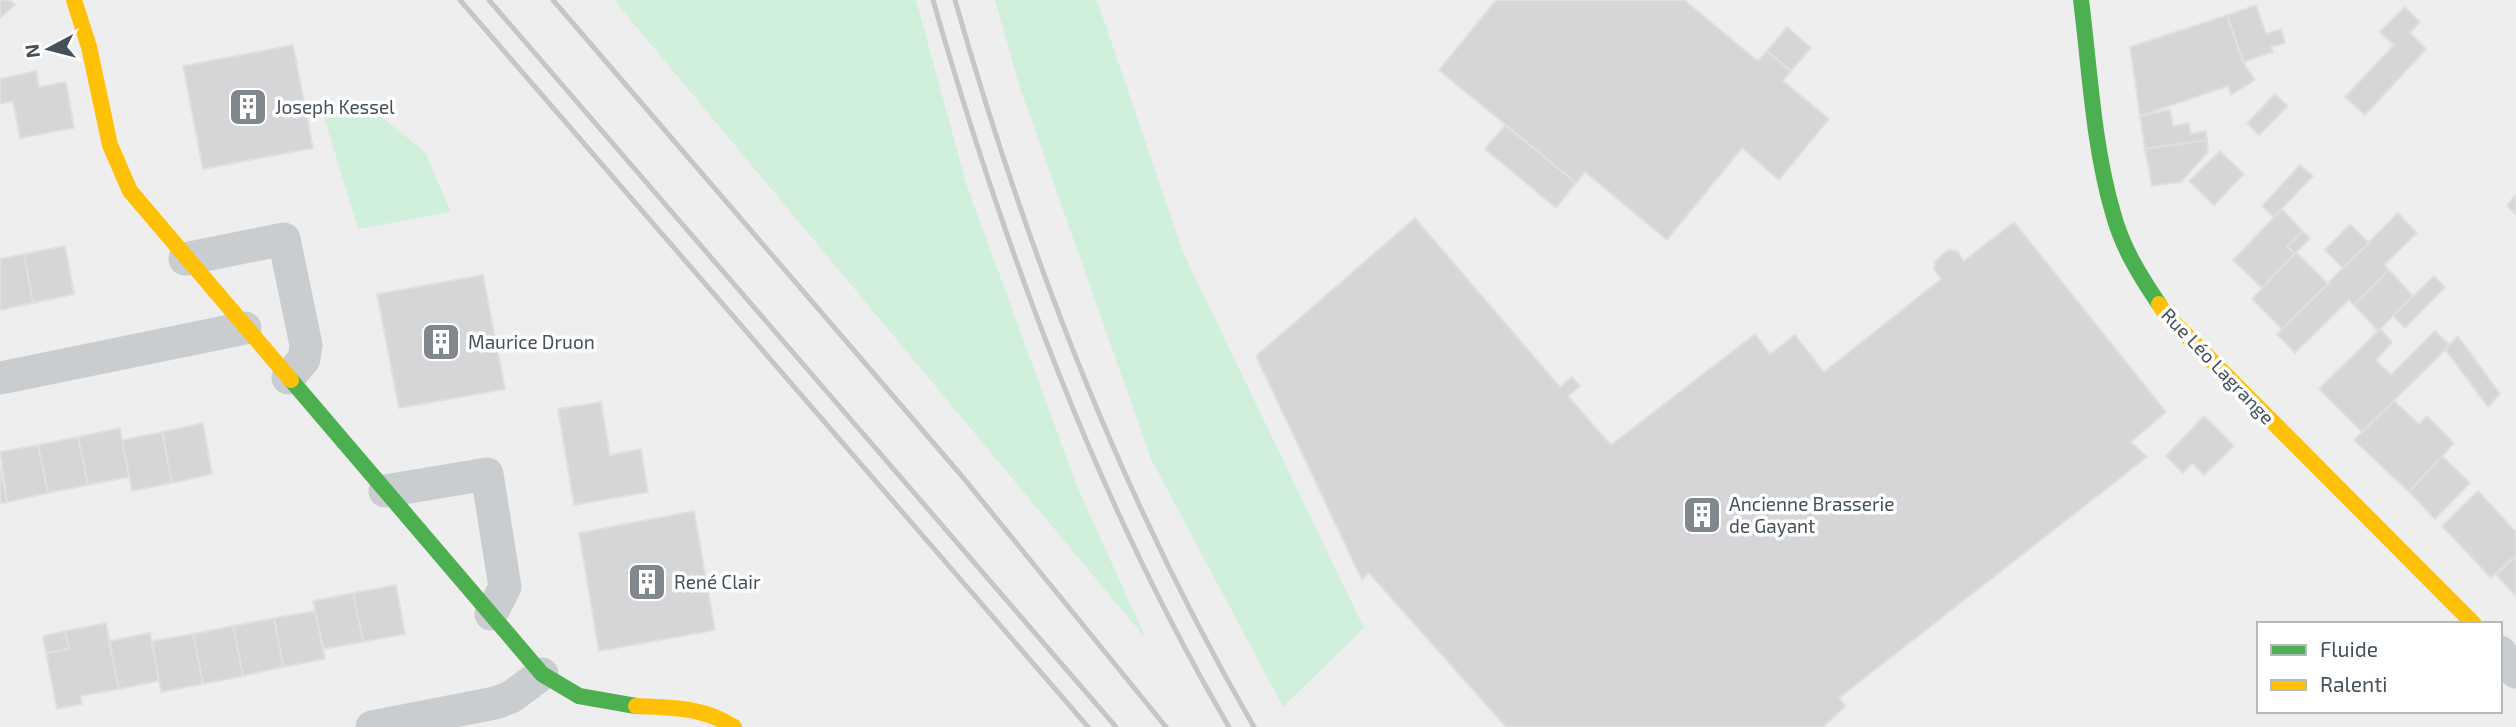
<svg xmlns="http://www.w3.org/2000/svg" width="2516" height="727" viewBox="0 0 2516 727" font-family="'Exo 2',sans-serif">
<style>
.green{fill:#d1f0db}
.building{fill:#d6d6d8;stroke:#e0e0e1;stroke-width:2}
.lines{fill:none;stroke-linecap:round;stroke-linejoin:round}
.street{stroke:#cacdcf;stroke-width:33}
.fast{stroke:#4caf50;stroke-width:16}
.slow{stroke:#ffc107;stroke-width:16}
.rail{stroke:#c4c6c8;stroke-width:5}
.labels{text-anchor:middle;stroke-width:7;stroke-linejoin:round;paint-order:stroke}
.poi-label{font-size:19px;fill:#44515b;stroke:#fff;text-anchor:start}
.street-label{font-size:19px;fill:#44515b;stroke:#fff}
</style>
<rect width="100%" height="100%" fill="#efeeee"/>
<g class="green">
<polygon points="614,0 916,0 967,186 1077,486 1146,639"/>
<polygon points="995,0 1097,0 1183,252 1364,628 1283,707 1151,459 1018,82"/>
<polygon points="364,103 425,152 451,212 358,229 321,107"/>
</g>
<g class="building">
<polygon points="0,0 10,0 15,5 0,18"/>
<polygon points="1496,0 1684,0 1758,61 1767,51 1791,71 1783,81 1829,119 1779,180 1742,148 1667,240 1585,172 1576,183 1439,70"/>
<polygon points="2256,5 2266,34 2281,29 2285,43 2271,47 2273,52 2243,62 2227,15"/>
<polygon points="2405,7 2420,22 2410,33 2426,49 2365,115 2345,97 2394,45 2380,32"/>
<polygon points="2227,15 2243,62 2255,80 2231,95 2228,86 2140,116 2130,47"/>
<polygon points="1787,27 1811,48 1791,71 1767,51"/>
<polygon points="293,45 313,148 203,169 183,66"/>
<polygon points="36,71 39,87 66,82 74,128 20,138 13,101 0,104 0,79"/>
<polygon points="2275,94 2288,106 2259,135 2247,123"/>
<polygon points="2170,110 2173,126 2189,123 2191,134 2206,131 2207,140 2145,149 2140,116"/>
<polygon points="1505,125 1576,183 1556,208 1485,149"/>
<polygon points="2207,140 2208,152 2181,182 2152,186 2145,149"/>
<polygon points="2220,151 2244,174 2214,205 2189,181"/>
<polygon points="2300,165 2313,176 2274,217 2262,206"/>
<polygon points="2516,195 2516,213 2515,214 2507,205"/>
<polygon points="2282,209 2303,231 2287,247 2295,254 2262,288 2233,260"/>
<polygon points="2398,213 2417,233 2384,265 2389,270 2354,305 2349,300 2295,353 2277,334"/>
<polygon points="1415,218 1560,387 1572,377 1580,386 1568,396 1611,445 1755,334 1770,354 1795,335 1824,372 1941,279 1934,269 1935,261 1948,250 1957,251 1964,261 2014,222 2166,412 2131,442 2147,457 1839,698 1846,706 1823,727 1506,727 1369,573 1362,580 1256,356"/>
<polygon points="2350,224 2369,243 2343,268 2325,250"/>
<polygon points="2303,231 2310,238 2295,254 2287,247"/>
<polygon points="65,246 74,294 33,303 24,254"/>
<polygon points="2296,252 2328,284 2282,329 2252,299"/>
<polygon points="24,254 33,303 0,310 0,259"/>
<polygon points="2389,270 2413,296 2378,331 2354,305"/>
<polygon points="483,275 505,389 399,408 377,294"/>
<polygon points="2434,276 2445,287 2405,328 2393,316"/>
<polygon points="2380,329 2392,342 2376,360 2391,375 2435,331 2450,345 2362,432 2319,389"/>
<polygon points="2458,336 2500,394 2488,407 2445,349"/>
<polygon points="2394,401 2419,424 2427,416 2454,443 2409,492 2354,440"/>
<polygon points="601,402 610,455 641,449 648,492 574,505 558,409"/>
<polygon points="2204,416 2234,446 2204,475 2192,463 2183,473 2166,456"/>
<polygon points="203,423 212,474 172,483 162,432"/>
<polygon points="120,428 129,477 88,485 78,437"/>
<polygon points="162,432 172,483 132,491 122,440"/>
<polygon points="78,437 88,485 48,493 38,445"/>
<polygon points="38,445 48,493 7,502 0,452"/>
<polygon points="2442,456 2470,483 2435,519 2409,492"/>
<polygon points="0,467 7,502 0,503"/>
<polygon points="2478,491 2516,532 2516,555 2491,578 2442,526"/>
<polygon points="694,511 715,630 599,651 579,533"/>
<polygon points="2516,555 2516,596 2496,575"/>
<polygon points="396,585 405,634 363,642 353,593"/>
<polygon points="353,593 363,642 323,649 313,601"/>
<polygon points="315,611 325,659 283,667 274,618"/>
<polygon points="274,618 283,667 243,676 233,626"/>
<polygon points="106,623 119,689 80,696 82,704 57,709 46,653 69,649 65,631"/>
<polygon points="233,626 243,676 203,684 193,634"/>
<polygon points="65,631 69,649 46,653 43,636"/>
<polygon points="150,633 159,681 119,689 109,641"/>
<polygon points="193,634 203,684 161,692 152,641"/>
</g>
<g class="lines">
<g class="street">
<polyline points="185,259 284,239 306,345 304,359 288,378"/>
<polyline points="0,378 245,328"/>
<polyline points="385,491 487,474 505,587 491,614"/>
<polyline points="2500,652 2516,672"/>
<polyline points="372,727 495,703 511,697 542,674"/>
</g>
<g class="fast">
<path d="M 2081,0 C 2090,70 2093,145 2113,213 C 2122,247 2140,276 2159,304"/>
<polyline points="291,380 542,674 579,696 636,706"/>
</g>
<g class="slow">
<polyline points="74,0 89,47 110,145 130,191 291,380"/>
<polyline points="2159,304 2166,315 2474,624"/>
<path d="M 636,706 C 673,708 703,707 734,727"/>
</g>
<g class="rail">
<polyline points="460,0 1088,727"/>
<polyline points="489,0 1116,727"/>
<polyline points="553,0 961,475 1166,727"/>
<path d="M 933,0 C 1005,251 1097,501 1229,727"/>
<path d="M 955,0 C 1027,253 1122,499 1254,727"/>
</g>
</g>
<defs>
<symbol id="building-square" viewBox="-11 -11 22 22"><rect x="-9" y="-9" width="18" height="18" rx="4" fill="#80888e" stroke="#fff"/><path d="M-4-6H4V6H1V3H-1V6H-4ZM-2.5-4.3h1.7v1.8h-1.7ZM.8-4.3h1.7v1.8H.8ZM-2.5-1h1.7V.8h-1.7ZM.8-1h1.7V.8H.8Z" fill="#fff"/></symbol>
</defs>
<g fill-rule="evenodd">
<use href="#building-square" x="226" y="85" width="44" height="44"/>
<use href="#building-square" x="419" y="320" width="44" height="44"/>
<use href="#building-square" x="1680" y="493" width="44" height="44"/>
<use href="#building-square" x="625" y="560" width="44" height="44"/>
</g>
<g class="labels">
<g class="poi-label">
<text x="275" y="114">Joseph Kessel</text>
<text x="468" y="349">Maurice Druon</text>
<text x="1729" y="511">Ancienne Brasserie<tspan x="1729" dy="22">de Gayant</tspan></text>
<text x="674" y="589">René Clair</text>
</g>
<g class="street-label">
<text transform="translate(2218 366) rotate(46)" y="7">Rue Léo Lagrange</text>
</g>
</g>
<rect x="2257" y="622" width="245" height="91" fill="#ffffff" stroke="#b4b9bd" stroke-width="2"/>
<rect x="2271" y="645" width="35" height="10" fill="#4caf50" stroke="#b4b9bd" stroke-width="2"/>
<text x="2320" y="657" font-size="21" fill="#44515b">Fluide</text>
<rect x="2271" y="680" width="35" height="10" fill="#ffc107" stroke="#b4b9bd" stroke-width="2"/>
<text x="2320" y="692" font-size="21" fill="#44515b">Ralenti</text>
<g transform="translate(49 49) rotate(263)" stroke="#ffffff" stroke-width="5" paint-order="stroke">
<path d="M0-5L12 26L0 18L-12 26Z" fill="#44515b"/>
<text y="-10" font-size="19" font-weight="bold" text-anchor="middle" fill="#44515b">N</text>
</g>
</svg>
